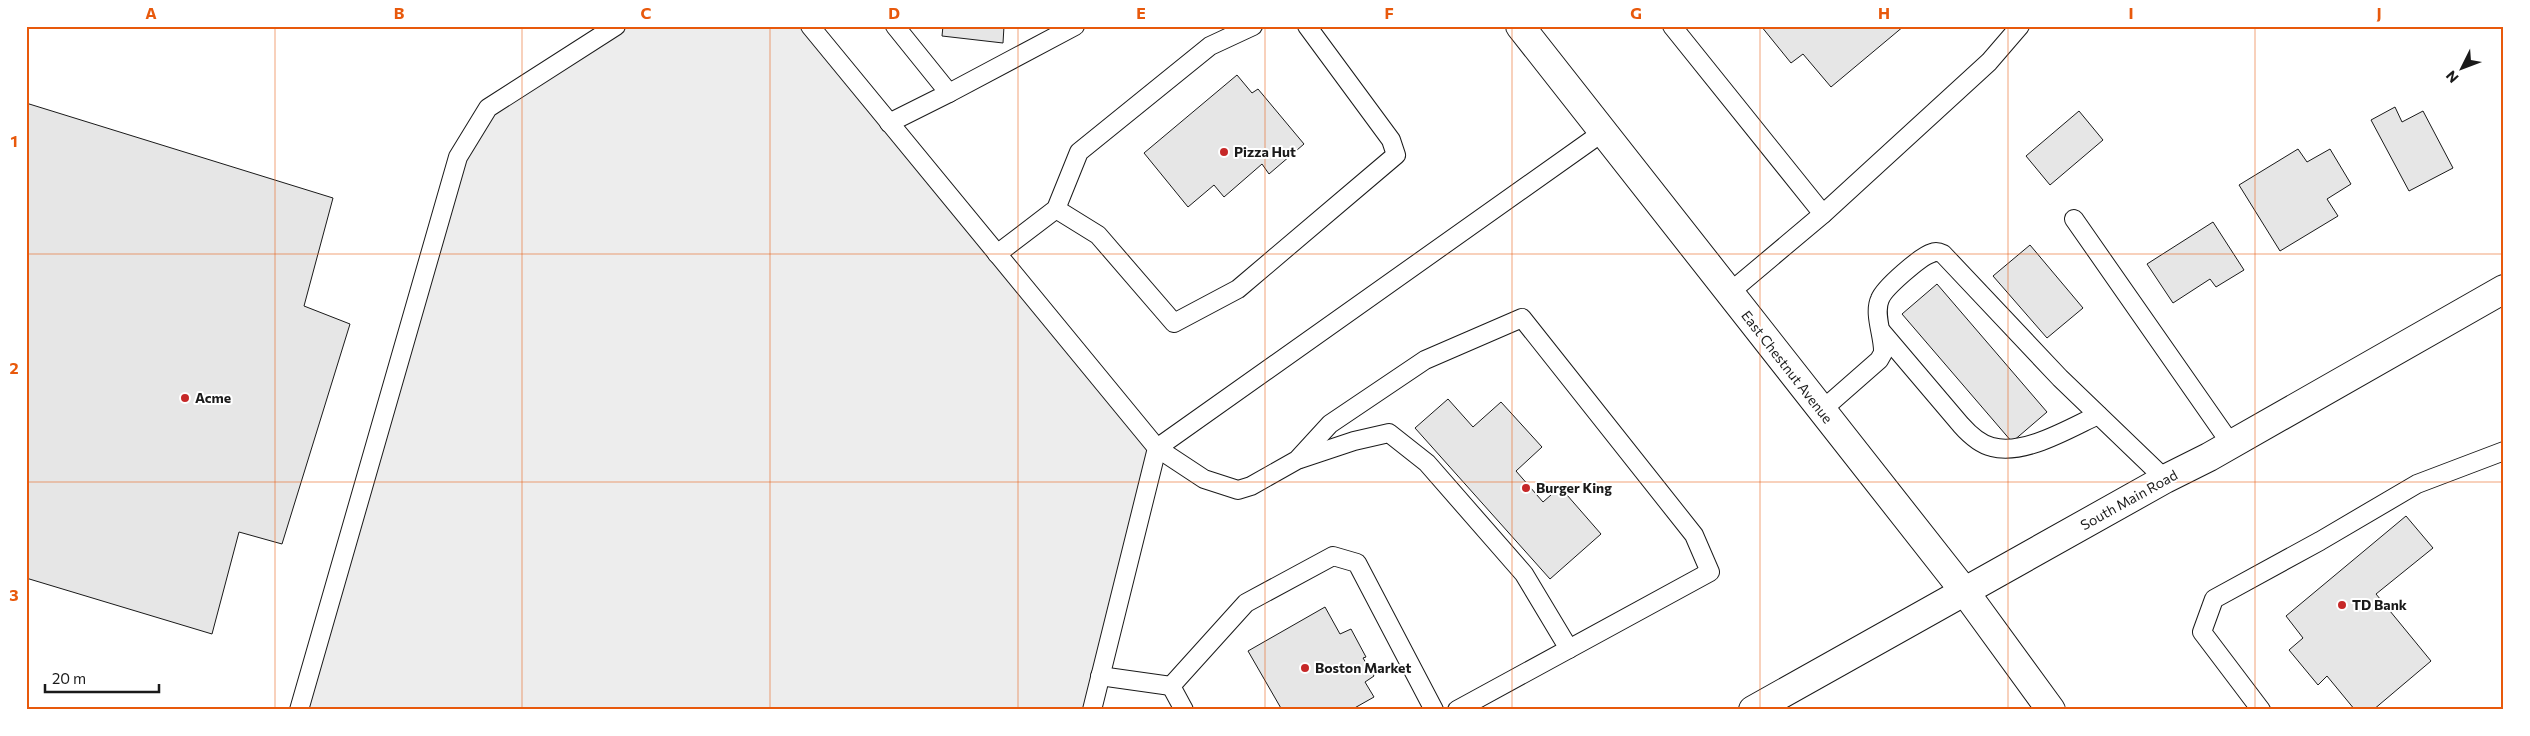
<svg xmlns="http://www.w3.org/2000/svg" width="2530" height="736" viewBox="0 0 2530 736" font-family="Commissioner,sans-serif">
<style>
.parking{fill:#ededed;stroke:#6a6a6a}
.building{fill:#e6e6e6;stroke:#1a1a1a}
.lines{fill:none;stroke-linecap:round;stroke-linejoin:round}
.service-casing{stroke:#1a1a1a;stroke-width:20}
.tertiary-casing{stroke:#1a1a1a;stroke-width:30}
.primary-casing{stroke:#1a1a1a;stroke-width:30}
.service{stroke:#fff;stroke-width:18}
.tertiary{stroke:#fff;stroke-width:28}
.primary{stroke:#fff;stroke-width:28}
.grid{fill:none;stroke:#e8590c;stroke-width:1;stroke-opacity:0.55}
.poi-dot{fill:#c62828;stroke:#fff;stroke-width:2}
.labels{text-anchor:middle;stroke-width:4;stroke-linejoin:round;paint-order:stroke}
.poi-label{font-size:14px;font-weight:bold;fill:#1a1a1a;stroke:#fff;text-anchor:start}
.street-label{font-size:14px;fill:#1a1a1a;stroke:#fff}
.neatline{fill:none;stroke:#e8590c;stroke-width:2}
.grid-label{font-size:16px;text-anchor:middle;font-weight:bold;fill:#e8590c}
</style>
<rect width="100%" height="100%" fill="#fff"/>
<polygon class="parking" points="616,26 810,26 1157,448 1092,710 299,710 458,157 488,108"/>
<g class="building">
<polygon points="943,26 1004,26 1003,43 942,36"/>
<polygon points="1761,26 1904,26 1831,87 1803,54 1791,63"/>
<polygon points="1237,75 1252,93 1258,89 1304,144 1269,174 1262,164 1224,197 1214,185 1188,207 1144,153"/>
<polygon points="26,103 333,198 304,306 350,324 282,544 239,532 212,634 26,578"/>
<polygon points="2395,107 2402,122 2423,111 2453,168 2409,191 2371,120"/>
<polygon points="2079,111 2103,140 2050,185 2026,156"/>
<polygon points="2298,149 2307,162 2330,149 2351,184 2327,199 2338,216 2280,251 2239,185"/>
<polygon points="2213,222 2244,270 2216,287 2210,279 2173,303 2147,264"/>
<polygon points="2030,245 2083,308 2047,338 1993,276"/>
<polygon points="1937,284 2047,412 2012,442 1902,314"/>
<polygon points="1448,399 1473,427 1501,402 1542,447 1516,471 1543,502 1560,487 1601,534 1550,579 1415,428"/>
<polygon points="2406,516 2433,548 2376,594 2431,661 2373,710 2355,710 2327,676 2318,685 2289,650 2303,638 2286,616"/>
<polygon points="1325,607 1340,634 1351,629 1366,657 1363,658 1374,676 1365,682 1374,697 1351,710 1282,710 1248,651"/>
</g>
<g class="lines">
<defs>
<g id="service">
<polyline points="810,26 1157,448 1092,710"/>
<polyline points="1672,26 1823,214"/>
<polyline points="949,93 1075,26"/>
<polyline points="889,123 949,93 895,26"/>
<polyline points="1056,209 1098,235 1174,323 1238,289 1396,155 1391,140 1307,26"/>
<polyline points="2074,219 2231,444"/>
<polyline points="997,254 1056,209 1079,152 1210,46 1253,26"/>
<polyline points="1729,293 1823,214 1989,62 2020,26"/>
<path d="M 1882,332 L 1961,425 C 1969,434 1979,444 1992,447 C 2024,456 2070,428 2098,415"/>
<path d="M 1822,410 L 1879,360 L 1883,353 C 1884,337 1873,314 1880,299 C 1884,288 1921,256 1932,253 C 1936,251 1939,252 1943,254 L 2060,378 L 2165,479"/>
<polyline points="1300,459 1354,441 1389,433 1427,463 1524,574 1569,649"/>
<polyline points="1100,676 1171,686"/>
<polyline points="1171,686 1246,603 1333,556 1357,563 1434,710"/>
<polyline points="1171,686 1184,710"/>
<polyline points="299,710 458,157 488,108 616,26"/>
<polyline points="1457,710 1710,572 1694,535 1522,318 1425,360 1330,424 1297,460 1251,486 1238,490 1204,479 1157,448 1603,132"/>
<polyline points="2261,710 2202,632 2214,599 2320,541 2417,484 2504,451"/>
</g>
<polyline id="tertiary" points="1520,26 1965,592 2051,710"/>
<polyline id="primary" points="1753,710 2165,479 2209,457 2504,289"/>
</defs>
<use href="#service" class="service-casing"/>
<use href="#tertiary" class="tertiary-casing"/>
<use href="#primary" class="primary-casing"/>
<use href="#service" class="service"/>
<use href="#tertiary" class="tertiary"/>
<use href="#primary" class="primary"/>
</g>
<path class="grid" d="M 275,26 L 275,710M 522,26 L 522,710M 770,26 L 770,710M 1018,26 L 1018,710M 1265,26 L 1265,710M 1512,26 L 1512,710M 1760,26 L 1760,710M 2008,26 L 2008,710M 2255,26 L 2255,710M 26,254 L 2504,254M 26,482 L 2504,482"/>
<g class="poi-dot">
<circle cx="1224" cy="152" r="5"/>
<circle cx="185" cy="398" r="5"/>
<circle cx="1526" cy="488" r="5"/>
<circle cx="2342" cy="605" r="5"/>
<circle cx="1305" cy="668" r="5"/>
</g>
<g class="labels">
<g class="poi-label">
<text x="1234" y="157">Pizza Hut</text>
<text x="195" y="403">Acme</text>
<text x="1536" y="493">Burger King</text>
<text x="2352" y="610">TD Bank</text>
<text x="1315" y="673">Boston Market</text>
</g>
<g class="street-label">
<text transform="translate(1787 367) rotate(52)" y="5">East Chestnut Avenue</text>
<text transform="translate(2129 500) rotate(-29)" y="5">South Main Road</text>
</g>
</g>
<rect width="2530" height="736" fill="none" stroke="#ffffff" stroke-width="55"/>
<g transform="translate(2462 68) rotate(228)" stroke="#ffffff" stroke-width="4" paint-order="stroke">
<path d="M0-4L9 19L0 12L-9 19Z" fill="#1a1a1a"/>
<text y="-8" font-size="14" font-weight="bold" text-anchor="middle" fill="#1a1a1a">N</text>
</g>
<path d="M45 684v8h114v-8" fill="none" stroke="#1a1a1a" stroke-width="2.5"/>
<text x="52" y="684" font-size="15" fill="#1a1a1a" stroke="#ffffff" stroke-width="4" paint-order="stroke">20 m</text>
<rect x="28" y="28" width="2474" height="680" class="neatline"/>
<g class="grid-label">
<text x="151" y="19">A</text>
<text x="399" y="19">B</text>
<text x="646" y="19">C</text>
<text x="894" y="19">D</text>
<text x="1141" y="19">E</text>
<text x="1389" y="19">F</text>
<text x="1636" y="19">G</text>
<text x="1884" y="19">H</text>
<text x="2131" y="19">I</text>
<text x="2379" y="19">J</text>
<text x="14" y="147">1</text>
<text x="14" y="374">2</text>
<text x="14" y="601">3</text>
</g>
</svg>
